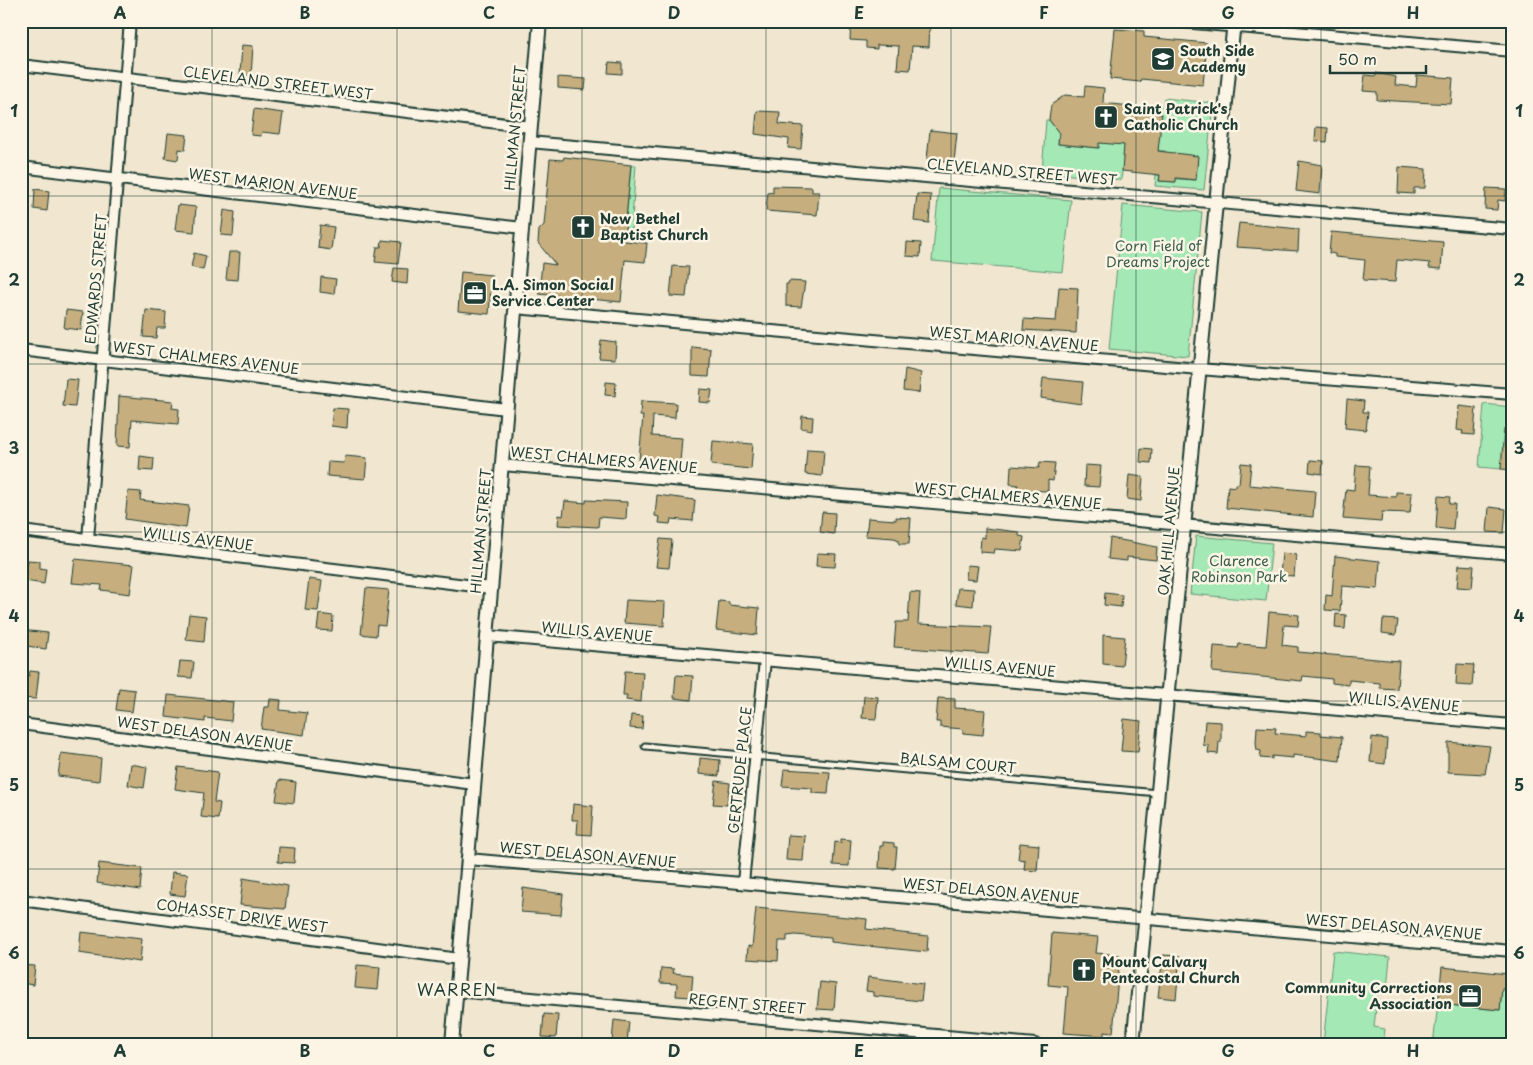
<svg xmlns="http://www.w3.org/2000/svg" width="1533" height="1065" viewBox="0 0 1533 1065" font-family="'Playpen Sans',sans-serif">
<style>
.green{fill:#a4e9b5;stroke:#629374}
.building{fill:#c6ae7e;stroke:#1f3d34}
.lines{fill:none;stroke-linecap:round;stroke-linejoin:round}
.service-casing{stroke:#1f3d34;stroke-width:9}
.minor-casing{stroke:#1f3d34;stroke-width:14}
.tertiary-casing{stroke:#1f3d34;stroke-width:16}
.service{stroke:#fcf5e5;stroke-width:5}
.minor{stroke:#fcf5e5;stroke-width:10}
.tertiary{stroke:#fcf5e5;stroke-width:12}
.grid{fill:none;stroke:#1f3d34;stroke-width:1;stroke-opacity:0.55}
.labels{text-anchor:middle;stroke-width:5;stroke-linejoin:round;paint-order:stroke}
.poi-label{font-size:14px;font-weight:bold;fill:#1f3d34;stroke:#fcf5e5;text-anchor:start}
.street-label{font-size:14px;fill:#1f3d34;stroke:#fcf5e5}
.park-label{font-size:14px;fill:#3a5f4e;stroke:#fcf5e5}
.quarter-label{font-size:16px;letter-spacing:1px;fill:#1f3d34;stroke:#fcf5e5}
.neatline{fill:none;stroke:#1f3d34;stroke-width:2}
.grid-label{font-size:16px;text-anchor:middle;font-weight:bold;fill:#1f3d34}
</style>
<rect width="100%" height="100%" fill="#f1e7d0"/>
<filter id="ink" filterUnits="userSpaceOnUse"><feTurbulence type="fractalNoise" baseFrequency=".02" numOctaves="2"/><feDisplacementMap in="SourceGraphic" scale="10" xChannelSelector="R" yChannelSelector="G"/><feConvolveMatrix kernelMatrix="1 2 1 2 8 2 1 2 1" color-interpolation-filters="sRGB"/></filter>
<g filter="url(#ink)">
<g class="green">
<polygon points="1164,98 1213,103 1204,190 1155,186 1156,175 1160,175 1159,181 1175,182 1176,179 1196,180 1165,151 1152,150 1124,156 1121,180 1042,172 1046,120 1049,120 1059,133 1058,144 1098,148 1099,142 1162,114 1157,114 1158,106 1163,106"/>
<polygon points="631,165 636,165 631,232 625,232"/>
<polygon points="939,188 1071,200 1063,272 932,261"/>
<polygon points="1123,205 1202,212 1188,356 1109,349"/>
<polygon points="1484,404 1512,407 1512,446 1503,445 1501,469 1479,467"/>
<polygon points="1196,536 1272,543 1266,601 1190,594"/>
<polygon points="1333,951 1390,957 1387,989 1378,988 1374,1027 1385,1029 1383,1044 1323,1044"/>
<polygon points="1508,969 1512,969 1512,1044 1433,1044 1438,1004 1500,1010 1502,988 1507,988"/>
</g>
<g class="building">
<polygon points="930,21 929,47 912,46 910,70 897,69 899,46 877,45 877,49 866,48 866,41 850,40 851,22"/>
<polygon points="1115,29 1144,31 1144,37 1207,43 1203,85 1141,79 1140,82 1110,79"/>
<polygon points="242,45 253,46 251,76 240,75"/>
<polygon points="609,62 622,63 622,74 608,73"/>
<polygon points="1376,73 1396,77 1395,85 1416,87 1417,75 1453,78 1451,104 1377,100 1377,92 1363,91 1365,75 1376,76"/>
<polygon points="558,77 586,79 585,90 558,88"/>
<polygon points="1085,86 1104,88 1103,103 1158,109 1157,114 1162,114 1158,151 1198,156 1196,180 1176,178 1176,182 1159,181 1160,175 1122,171 1124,145 1099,143 1099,148 1058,144 1059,133 1049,120 1051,105 1065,95 1084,97"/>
<polygon points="254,109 283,113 280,134 262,132 261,136 251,135"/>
<polygon points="757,111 780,112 779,124 803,126 801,149 788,148 789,139 755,134"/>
<polygon points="1316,127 1328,128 1327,142 1315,141"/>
<polygon points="930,130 957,133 954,162 927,159"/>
<polygon points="168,133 187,135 185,150 179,149 178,160 165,158"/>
<polygon points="564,157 631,165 624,241 647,243 645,262 625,260 621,302 539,294 542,263 556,265 538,243 539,230 544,225 550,159 563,160"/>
<polygon points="1299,161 1322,165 1320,194 1296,191"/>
<polygon points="1399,167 1426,169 1425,188 1414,188 1414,194 1398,193"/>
<polygon points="773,186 812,187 812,192 819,192 817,215 766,211 768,192 773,193"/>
<polygon points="1486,188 1506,189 1505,201 1498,200 1497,210 1485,209"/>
<polygon points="35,189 49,191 47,211 34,209"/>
<polygon points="917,194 931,195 929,223 914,221"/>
<polygon points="178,205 196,207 194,232 175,230"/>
<polygon points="224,210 235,212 233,236 221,235"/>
<polygon points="1239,223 1299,229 1298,251 1236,247"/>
<polygon points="320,225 334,227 331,250 318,248"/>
<polygon points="1331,232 1443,242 1441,269 1429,268 1430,263 1397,260 1395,282 1363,280 1365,260 1335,257 1335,254 1329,253"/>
<polygon points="382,240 401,242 398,264 375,262 377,247 381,247"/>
<polygon points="907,242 921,243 920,257 906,256"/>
<polygon points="229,252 240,252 238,280 226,279"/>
<polygon points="194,253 206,256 203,270 191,267"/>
<polygon points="673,266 689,267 686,297 670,296"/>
<polygon points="394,268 408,269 407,284 392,282"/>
<polygon points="461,272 492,275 489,314 458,311"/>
<polygon points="321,277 336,279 334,294 320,292"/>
<polygon points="789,281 805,282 801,307 786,306 786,284 788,284"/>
<polygon points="1059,287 1078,288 1076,333 1023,330 1024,319 1056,321"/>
<polygon points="66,310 83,312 81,330 64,328"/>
<polygon points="146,310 166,312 165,328 157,328 156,338 143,337"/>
<polygon points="601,340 616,342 615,359 599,358"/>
<polygon points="692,347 711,349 709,377 692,376"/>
<polygon points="905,369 921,373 919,393 903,391"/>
<polygon points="1043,378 1083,382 1081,404 1041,398"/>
<polygon points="66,379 78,380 75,407 63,406"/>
<polygon points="606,382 616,383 615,396 605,395"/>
<polygon points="700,389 712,390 710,403 699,402"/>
<polygon points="119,396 173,401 172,408 179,409 178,424 132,420 130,447 117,446"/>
<polygon points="1347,399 1364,401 1363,412 1368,412 1366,430 1345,428"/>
<polygon points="641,401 676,403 675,418 653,416 652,436 682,438 680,463 639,460 643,416 640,416"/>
<polygon points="1459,406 1476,408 1474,435 1462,434 1463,431 1457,430"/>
<polygon points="333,408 348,409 347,428 331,426"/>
<polygon points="802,416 813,417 812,430 801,428"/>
<polygon points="1504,429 1512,429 1512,470 1501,469"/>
<polygon points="713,441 753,444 751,469 711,465"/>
<polygon points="1141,448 1152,449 1151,463 1140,462"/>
<polygon points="807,449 824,450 822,476 805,474"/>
<polygon points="140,456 154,458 153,471 139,470"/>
<polygon points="345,456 367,458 365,479 327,476 328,462 344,463"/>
<polygon points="1310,460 1323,461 1322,474 1309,472"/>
<polygon points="1040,462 1055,463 1053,481 1048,480 1048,491 1017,490 1018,485 1010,484 1011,466 1039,468"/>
<polygon points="1241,463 1251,464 1249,485 1315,491 1313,517 1226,508 1228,486 1236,487 1236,484 1239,484"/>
<polygon points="1085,465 1101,466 1099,487 1084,486"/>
<polygon points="1356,465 1370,466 1368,495 1396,497 1396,492 1412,493 1410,513 1382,512 1381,522 1343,519 1346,489 1354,490"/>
<polygon points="1129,475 1143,477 1141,501 1127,499"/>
<polygon points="128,491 141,492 140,500 189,506 186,528 125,519"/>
<polygon points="657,495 695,500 693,521 671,519 670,524 659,523 660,517 655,516"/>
<polygon points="1438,496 1450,497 1449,504 1455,504 1453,530 1436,528"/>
<polygon points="586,500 627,502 626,519 599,517 598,527 558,525 559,515 563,516 565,501 586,503"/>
<polygon points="1489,507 1506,509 1504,533 1487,532"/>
<polygon points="822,512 835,513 834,534 820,532"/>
<polygon points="896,517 911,518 909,544 899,544 899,540 894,538 866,536 868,518 896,520"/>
<polygon points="985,528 1019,532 1019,536 1024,537 1022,551 995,549 994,553 980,552 981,537 985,538"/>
<polygon points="1110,538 1157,547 1156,560 1127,557 1127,561 1108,559"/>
<polygon points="660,539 672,540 669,568 656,567"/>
<polygon points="817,553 836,554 835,567 816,566"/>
<polygon points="1282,553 1296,555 1294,576 1280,575"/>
<polygon points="1335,556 1380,561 1378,589 1342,586 1340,611 1325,610 1326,595 1332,596"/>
<polygon points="75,559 134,565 130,594 101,590 102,585 72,583"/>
<polygon points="28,560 40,561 40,568 46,569 44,584 25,581"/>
<polygon points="967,565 978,566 976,580 966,579"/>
<polygon points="1459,565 1474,566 1472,588 1457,587"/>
<polygon points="309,579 322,581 318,611 305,610"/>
<polygon points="366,588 389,590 385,626 377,625 376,636 361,634"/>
<polygon points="958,588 974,589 973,606 956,604"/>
<polygon points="910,592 920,593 918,624 991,627 988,654 894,647 896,622 908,622"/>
<polygon points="1105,593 1122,595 1121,607 1104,605"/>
<polygon points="626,600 665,602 664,626 624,623"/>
<polygon points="719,601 729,602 729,605 759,608 757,635 716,630"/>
<polygon points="1269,612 1299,615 1298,626 1284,625 1282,645 1298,647 1298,652 1399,661 1397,689 1380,688 1380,683 1349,680 1349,685 1332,683 1332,679 1303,676 1302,681 1212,672 1214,646 1238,648 1239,644 1266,646"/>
<polygon points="189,614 206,616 204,642 186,640"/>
<polygon points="319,614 333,616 332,631 317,630"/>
<polygon points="1336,614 1346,615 1345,629 1335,628"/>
<polygon points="1383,619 1398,620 1396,635 1382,633"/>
<polygon points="21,630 48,633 46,649 21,645"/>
<polygon points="1103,635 1125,637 1122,666 1103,664"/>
<polygon points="180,661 194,662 192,678 178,677"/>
<polygon points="1457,664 1474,665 1472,686 1456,685"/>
<polygon points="30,671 39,672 36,699 21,698 23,675 29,676"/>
<polygon points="625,671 643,672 641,702 626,700 627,695 623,695"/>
<polygon points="676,675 693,676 691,700 674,698"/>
<polygon points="119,688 135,690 132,712 116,710"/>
<polygon points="168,695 233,702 231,721 205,718 205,722 166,717"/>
<polygon points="864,696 878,697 876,719 862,718"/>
<polygon points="938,698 955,699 955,708 985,710 983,735 963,733 963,729 940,727 940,722 936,722"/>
<polygon points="270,699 281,700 280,710 307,713 304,735 261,729 264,707 269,707"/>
<polygon points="631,715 643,716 642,729 630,728"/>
<polygon points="1124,719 1141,721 1138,752 1121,751"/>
<polygon points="1205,721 1221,722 1221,742 1219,742 1218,754 1208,753 1209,746 1203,745"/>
<polygon points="1257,727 1276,728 1275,733 1306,736 1306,731 1321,732 1321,735 1342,737 1340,761 1293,755 1293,758 1272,756 1272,759 1260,758 1261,751 1257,750 1256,743"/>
<polygon points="1372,737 1387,739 1385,764 1370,762"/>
<polygon points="1448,742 1490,746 1485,774 1448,772"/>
<polygon points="61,753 101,758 99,781 58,776"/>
<polygon points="700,758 720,760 719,776 699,774"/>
<polygon points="131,764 147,767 144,788 128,785"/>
<polygon points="178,767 218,772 214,802 220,803 218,819 201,817 204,793 175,789"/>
<polygon points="784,769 830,772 828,794 812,793 812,788 782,786"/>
<polygon points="279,780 296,782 294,803 276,801"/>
<polygon points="716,781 730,783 727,805 713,804"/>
<polygon points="573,804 593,806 591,835 577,834 578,820 572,820"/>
<polygon points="788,835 805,836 803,861 786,860"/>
<polygon points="841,839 851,840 849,866 833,865 835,842 841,843"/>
<polygon points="883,842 894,843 894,847 897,847 895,869 879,868 880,846 883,846"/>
<polygon points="1020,843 1039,845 1037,871 1024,870 1025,860 1018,859"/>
<polygon points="279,847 295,848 294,863 278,862"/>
<polygon points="99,863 142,868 140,890 97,883"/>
<polygon points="172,872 188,874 185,896 170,894"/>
<polygon points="243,878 288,886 285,909 240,905"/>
<polygon points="523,888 563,894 561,915 521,912"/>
<polygon points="756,908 867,919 866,929 928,936 927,952 848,944 831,942 831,938 795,935 787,936 787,941 779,941 778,961 747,959 748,946 752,947"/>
<polygon points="81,932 142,939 140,962 79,953"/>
<polygon points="1052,933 1098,937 1096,953 1120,955 1113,1033 1104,1032 1104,1036 1064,1033 1068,987 1048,985"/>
<polygon points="1163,955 1180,956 1176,999 1158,997"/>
<polygon points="21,965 35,966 33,985 21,983"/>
<polygon points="357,965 380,967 378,990 355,988"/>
<polygon points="1442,967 1508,974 1507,989 1502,988 1500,1010 1438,1004"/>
<polygon points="661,968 674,969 673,973 693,975 691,997 676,996 677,984 660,983"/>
<polygon points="868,977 923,984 921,1001 873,996 873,992 866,991"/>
<polygon points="820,982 836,984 834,1010 817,1009"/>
<polygon points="544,1014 558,1015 556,1038 542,1037"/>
<polygon points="614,1020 629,1022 627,1043 612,1042"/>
</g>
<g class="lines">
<defs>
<polyline id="service" points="645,746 1158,793"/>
<g id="minor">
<polyline points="1171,21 1512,51"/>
<polyline points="21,65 531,127"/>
<polyline points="529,142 1512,229"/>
<polyline points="21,167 522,228"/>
<polyline points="515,308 1199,369 1512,394"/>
<polyline points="21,350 506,409"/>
<polyline points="501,465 1512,554"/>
<polyline points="21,531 491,588"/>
<polyline points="88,539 130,21"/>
<polyline points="487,636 1512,725"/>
<polyline points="21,724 474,784"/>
<polyline points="468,859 1512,951"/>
<polyline points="743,883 765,660"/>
<polyline points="21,900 459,959"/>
<polyline points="456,991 1035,1044"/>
</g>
<g id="tertiary">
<polyline points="452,1044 540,21"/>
<polyline points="1133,1044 1234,21"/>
</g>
</defs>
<use href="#service" class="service-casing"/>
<use href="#minor" class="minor-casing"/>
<use href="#tertiary" class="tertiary-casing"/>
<use href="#service" class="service"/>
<use href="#minor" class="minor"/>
<use href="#tertiary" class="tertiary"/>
</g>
</g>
<path class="grid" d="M 212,21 L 212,1044M 397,21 L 397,1044M 582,21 L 582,1044M 766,21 L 766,1044M 951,21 L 951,1044M 1136,21 L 1136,1044M 1321,21 L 1321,1044M 21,196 L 1512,196M 21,364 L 1512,364M 21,532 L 1512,532M 21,701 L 1512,701M 21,869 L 1512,869"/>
<defs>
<symbol id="school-square" viewBox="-11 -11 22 22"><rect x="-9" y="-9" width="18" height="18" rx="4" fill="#1f3d34" stroke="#fcf5e5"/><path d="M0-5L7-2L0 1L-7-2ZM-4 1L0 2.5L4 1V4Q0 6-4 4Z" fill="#fff"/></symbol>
<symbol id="church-square" viewBox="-11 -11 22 22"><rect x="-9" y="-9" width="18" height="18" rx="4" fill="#1f3d34" stroke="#fcf5e5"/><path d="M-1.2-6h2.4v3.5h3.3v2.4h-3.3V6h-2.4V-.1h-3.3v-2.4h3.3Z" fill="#fff"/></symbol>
<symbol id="office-square" viewBox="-11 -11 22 22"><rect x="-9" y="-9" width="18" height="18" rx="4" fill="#1f3d34" stroke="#fcf5e5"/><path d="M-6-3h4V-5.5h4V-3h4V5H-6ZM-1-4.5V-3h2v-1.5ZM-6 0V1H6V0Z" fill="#fff"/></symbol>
</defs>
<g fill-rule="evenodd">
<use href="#school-square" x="1149" y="45" width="28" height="28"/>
<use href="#church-square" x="1092" y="103" width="28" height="28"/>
<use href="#church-square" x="569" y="213" width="28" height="28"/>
<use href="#office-square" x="461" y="279" width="28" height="28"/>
<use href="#church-square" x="1070" y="956" width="28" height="28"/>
<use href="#office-square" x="1456" y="982" width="28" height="28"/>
</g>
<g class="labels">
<g class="poi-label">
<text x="1180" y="56">South Side<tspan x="1180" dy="16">Academy</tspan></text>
<text x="1124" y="114">Saint Patrick's<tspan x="1124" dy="16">Catholic Church</tspan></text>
<text x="600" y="224">New Bethel<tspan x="600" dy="16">Baptist Church</tspan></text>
<text x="492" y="290">L.A. Simon Social<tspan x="492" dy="16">Service Center</tspan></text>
<text x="1102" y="967">Mount Calvary<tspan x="1102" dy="16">Pentecostal Church</tspan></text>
<text x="1452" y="993" text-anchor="end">Community Corrections<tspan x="1452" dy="16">Association</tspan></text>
</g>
<g class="street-label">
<text transform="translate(278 83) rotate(7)" y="5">CLEVELAND STREET WEST</text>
<text transform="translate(515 128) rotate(-85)" y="5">HILLMAN STREET</text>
<text transform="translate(1022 172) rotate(5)" y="5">CLEVELAND STREET WEST</text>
<text transform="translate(273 184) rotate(7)" y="5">WEST MARION AVENUE</text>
<text transform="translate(96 279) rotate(-85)" y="5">EDWARDS STREET</text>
<text transform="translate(1014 339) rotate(5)" y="5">WEST MARION AVENUE</text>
<text transform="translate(206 358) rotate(7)" y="5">WEST CHALMERS AVENUE</text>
<text transform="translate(604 460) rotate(5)" y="5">WEST CHALMERS AVENUE</text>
<text transform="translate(1008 496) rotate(5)" y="5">WEST CHALMERS AVENUE</text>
<text transform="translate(481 531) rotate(-85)" y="5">HILLMAN STREET</text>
<text transform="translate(1169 531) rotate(-85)" y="5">OAK HILL AVENUE</text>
<text transform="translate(198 539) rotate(7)" y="5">WILLIS AVENUE</text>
<text transform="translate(597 632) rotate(5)" y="5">WILLIS AVENUE</text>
<text transform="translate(1000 667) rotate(5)" y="5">WILLIS AVENUE</text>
<text transform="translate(1404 702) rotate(5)" y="5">WILLIS AVENUE</text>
<text transform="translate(205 734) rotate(8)" y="5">WEST DELASON AVENUE</text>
<text transform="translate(958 763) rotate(5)" y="5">BALSAM COURT</text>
<text transform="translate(740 770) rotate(-84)" y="5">GERTRUDE PLACE</text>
<text transform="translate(588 855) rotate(5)" y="5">WEST DELASON AVENUE</text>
<text transform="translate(991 891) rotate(5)" y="5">WEST DELASON AVENUE</text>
<text transform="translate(242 916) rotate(8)" y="5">COHASSET DRIVE WEST</text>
<text transform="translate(1394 927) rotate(5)" y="5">WEST DELASON AVENUE</text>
<text transform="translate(747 1004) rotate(5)" y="5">REGENT STREET</text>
</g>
<g class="park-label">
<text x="1158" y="251">Corn Field of<tspan x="1158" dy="16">Dreams Project</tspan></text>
<text x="1239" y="566">Clarence<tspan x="1239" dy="16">Robinson Park</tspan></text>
</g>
<g class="quarter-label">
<text x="457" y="996">WARREN</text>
</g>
</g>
<rect width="1533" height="1065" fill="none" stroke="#fcf5e5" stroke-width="55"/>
<path d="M1330 65v8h96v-8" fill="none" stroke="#1f3d34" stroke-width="2.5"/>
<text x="1338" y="65" font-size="15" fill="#1f3d34" stroke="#fcf5e5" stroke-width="4" paint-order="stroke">50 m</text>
<rect x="28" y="28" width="1478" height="1010" class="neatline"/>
<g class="grid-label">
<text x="120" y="19">A</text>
<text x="305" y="19">B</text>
<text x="489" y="19">C</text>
<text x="674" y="19">D</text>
<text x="859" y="19">E</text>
<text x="1044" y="19">F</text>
<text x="1228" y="19">G</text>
<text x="1413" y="19">H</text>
<text x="14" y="117">1</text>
<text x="1519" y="117">1</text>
<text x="14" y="286">2</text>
<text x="1519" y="286">2</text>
<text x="14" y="454">3</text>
<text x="1519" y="454">3</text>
<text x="14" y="622">4</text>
<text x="1519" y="622">4</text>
<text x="14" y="791">5</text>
<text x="1519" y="791">5</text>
<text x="14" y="959">6</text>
<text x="1519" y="959">6</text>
<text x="120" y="1057">A</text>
<text x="305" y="1057">B</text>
<text x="489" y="1057">C</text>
<text x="674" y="1057">D</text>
<text x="859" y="1057">E</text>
<text x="1044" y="1057">F</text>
<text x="1228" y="1057">G</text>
<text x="1413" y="1057">H</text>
</g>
</svg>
